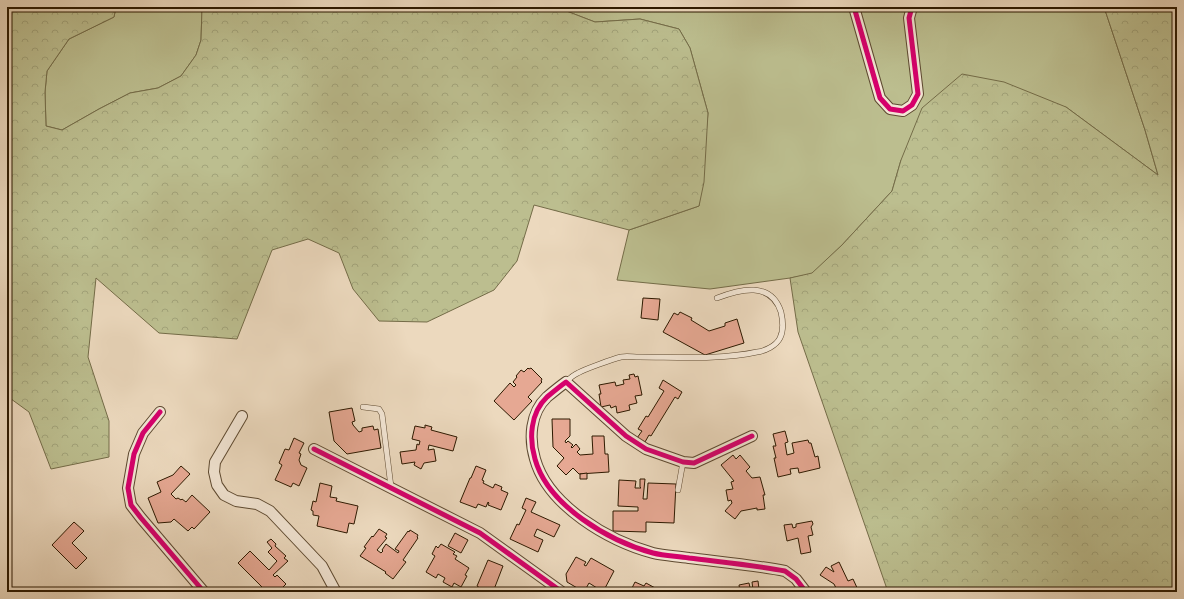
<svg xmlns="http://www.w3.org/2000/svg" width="1184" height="599" viewBox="0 0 1184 599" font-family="'IM FELL French Canon',serif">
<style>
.grass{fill:#bcbe8f;stroke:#746c48}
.forest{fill:url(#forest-crowns);stroke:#746c48}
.building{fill:#e6a893;stroke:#2d1900}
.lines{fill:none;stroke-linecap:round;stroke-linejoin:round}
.lane-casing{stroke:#5d4930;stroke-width:6}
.street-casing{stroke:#5d4930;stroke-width:12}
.lane{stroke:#f3e6d5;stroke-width:5}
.street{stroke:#f3e6d5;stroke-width:10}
.cycleway-casing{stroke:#f3e6d5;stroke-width:8}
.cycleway{stroke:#d6006c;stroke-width:5}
</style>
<defs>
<pattern id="forest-crowns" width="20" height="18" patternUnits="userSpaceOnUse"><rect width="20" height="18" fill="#bcbe8f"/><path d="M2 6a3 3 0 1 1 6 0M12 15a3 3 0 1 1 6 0" fill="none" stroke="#a2a37a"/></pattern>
</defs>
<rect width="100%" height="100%" fill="#ecd9be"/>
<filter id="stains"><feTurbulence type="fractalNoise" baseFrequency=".005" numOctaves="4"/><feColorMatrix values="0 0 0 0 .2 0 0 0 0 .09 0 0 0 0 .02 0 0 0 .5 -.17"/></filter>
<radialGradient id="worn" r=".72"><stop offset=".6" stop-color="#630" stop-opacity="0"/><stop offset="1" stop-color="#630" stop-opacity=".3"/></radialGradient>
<g class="grass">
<polygon points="116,7 207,7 202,8 201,40 196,55 181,76 158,88 130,93 99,109 62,130 46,126 45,92 47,71 69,39 114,17"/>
<polygon points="460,7 555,7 511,10"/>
<polygon points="556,7 1104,7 1145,130 1158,175 1066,107 901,160 892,191 842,245 812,274 790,278 710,289 617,280 629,230 699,206 708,113 690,48 679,29 640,19 595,22"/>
</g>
<g class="forest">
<polygon points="7,7 116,7 114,17 69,39 47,71 45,92 46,126 62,130 99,109 130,93 158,88 181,76 196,55 201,40 202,8 207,7 460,7 511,10 556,7 595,22 640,19 679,29 690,48 708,113 704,182 699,206 629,230 534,205 517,261 494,290 427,322 379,321 353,289 339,253 308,239 272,250 237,339 159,333 96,278 88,357 109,421 109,457 51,469 29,412 7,396"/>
<polygon points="1104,7 1177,7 1177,592 888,592 798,332 790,278 812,273 842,245 892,191 901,160 922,108 962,74 1004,82 1066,107 1158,175 1145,130"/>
</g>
<g class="building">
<polygon points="643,298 660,299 658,320 641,318"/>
<polygon points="680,312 692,318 691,320 709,331 725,326 725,323 737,319 744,343 705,355 663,332 674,313 678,315"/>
<polygon points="528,368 529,369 531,368 542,379 541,381 542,382 528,397 532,401 514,420 494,401 510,383 514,387 516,385 513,382 517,377 516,376 521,370 524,372"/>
<polygon points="634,374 635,377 638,376 642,395 635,396 637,403 629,405 630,410 617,413 616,406 611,408 610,405 601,407 599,394 601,394 599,385 615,382 616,386 624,384 623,380 630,379 629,375"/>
<polygon points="663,380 682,392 678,399 675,397 651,436 649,435 645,442 637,438 642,431 638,429 646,416 648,417 664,391 659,388"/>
<polygon points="352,408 355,421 352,422 353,425 359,432 362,431 362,428 373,426 374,430 378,429 381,448 347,454 334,441 329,412"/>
<polygon points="552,419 570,419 570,436 565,441 566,443 568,441 573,445 571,447 572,448 576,444 580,449 577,452 580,455 593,454 592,436 604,436 605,454 608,454 609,472 579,474 573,468 566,475 557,466 564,458 553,447"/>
<polygon points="425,425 432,427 431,430 457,437 453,451 429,445 428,450 434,449 436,461 424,463 421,469 414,465 415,462 402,464 400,452 416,450 417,444 419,445 420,441 412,439 415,426 425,428"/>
<polygon points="785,431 788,442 785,443 787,455 794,453 792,443 808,440 809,443 811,443 815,457 818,456 820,468 799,473 798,468 790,469 791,474 778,477 774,458 776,458 773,446 776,446 773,434"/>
<polygon points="294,438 304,443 299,453 301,454 299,460 301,465 307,468 299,486 293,483 291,487 275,480 282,465 279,463 285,449 289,450"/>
<polygon points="733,455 736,459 740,455 750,467 746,471 752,478 760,477 765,495 763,495 765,509 757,510 757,508 741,511 735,519 725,511 732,503 731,500 728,501 726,490 733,489 731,482 734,481 721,465"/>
<polygon points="181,466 190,474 171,494 176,499 178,498 181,500 182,499 186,502 192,495 210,512 194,529 192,527 188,531 174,519 171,522 158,523 148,498 161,492 157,482 173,475"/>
<polygon points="476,466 486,470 482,480 484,481 483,483 493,488 495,484 502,487 501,490 508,493 501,510 488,505 489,503 488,502 486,507 478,504 476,508 460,502 470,478 471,478"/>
<polygon points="587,473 587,479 580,479 580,474"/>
<polygon points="640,479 645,479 643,499 647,499 648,483 676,484 674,523 646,522 646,532 613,531 613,511 638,511 638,507 618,506 619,480 636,481 635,488 641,488 640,487"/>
<polygon points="320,483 332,486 330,497 337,498 336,501 358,506 354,524 349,523 347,533 317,526 319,516 313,515 313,511 311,510 313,501 316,502"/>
<polygon points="526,498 536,502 531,512 560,525 554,537 537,529 534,536 543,540 538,552 510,539 517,524 519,525 526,510 522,508"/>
<polygon points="812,521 813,524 811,527 813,535 808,536 811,552 801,554 798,538 787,541 784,525 792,524 793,528 796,527 796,524"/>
<polygon points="74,522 84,531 72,543 87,558 76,569 52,545"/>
<polygon points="379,529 387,534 385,537 387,538 377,550 381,553 383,551 382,550 386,544 398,553 399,551 395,549 408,531 409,532 410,530 418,535 417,537 418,538 403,560 406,562 393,579 385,573 386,572 360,556 366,548 364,547 372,536 373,537"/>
<polygon points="455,533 468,540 461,553 448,546"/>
<polygon points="271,539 276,544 275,546 286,556 284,558 288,561 273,575 275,577 277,575 286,584 278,592 267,592 238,563 250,551 269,570 277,561 268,552 272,548 267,542"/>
<polygon points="441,544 455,552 453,554 457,556 455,559 469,568 465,575 467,576 461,587 454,583 452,587 443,582 445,578 438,574 436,578 426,572 435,556 432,554 436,546 438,548"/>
<polygon points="576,557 586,562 584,565 586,566 591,558 614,571 603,592 596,590 597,588 589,583 584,592 567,582 566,574"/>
<polygon points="488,560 503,566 493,592 476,592 477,590 479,591 480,588 477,586"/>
<polygon points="839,562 848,581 853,579 859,592 838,592 834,584 820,575 826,567 834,572 831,566"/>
<polygon points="758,581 759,589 753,590 752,582"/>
<polygon points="635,582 644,586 646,583 657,589 655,591 656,592 630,592"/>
<polygon points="749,583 751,592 735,592 740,591 739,585"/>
<polygon points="774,589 775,592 768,592 768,590"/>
</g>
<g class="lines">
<defs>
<g id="lane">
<path d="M 566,382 C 569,379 573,375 578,373 C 585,369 613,359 621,357 C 626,356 633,357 639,357 C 677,357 720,360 757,352 C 765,351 776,346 780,338 C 784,330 783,321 781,312 C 771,281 740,289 717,298"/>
<polyline points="363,407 379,409 382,414 391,487"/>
<polyline points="678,490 683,462"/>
</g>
<g id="street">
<polyline points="854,7 880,98 890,109 903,111 912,105 918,94 909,18 912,7"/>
<polyline points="160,412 143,433 134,454 128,488 131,505 141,518 204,592"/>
<polyline points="242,416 215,462 214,472 217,485 224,495 236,501 257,504 270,511 322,566 336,592"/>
<path d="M 752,436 L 694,463 L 683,462 L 646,449 L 626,436 L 566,382 C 559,387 553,392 547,397 C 530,413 529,439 535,459 C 548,506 609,541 653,553 C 665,556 678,556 689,558 C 721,562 754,565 785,571 L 796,579 L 806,592"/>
<polyline points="314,449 480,533 562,592"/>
</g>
</defs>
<use href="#lane" class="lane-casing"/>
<use href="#street" class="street-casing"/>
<use href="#lane" class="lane"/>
<use href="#street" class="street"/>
<defs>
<g id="cycleway">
<polyline points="854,7 880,98 890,109 903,111 912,105 918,94 909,18 912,7"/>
<polyline points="160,412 143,433 134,454 128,488 131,505 141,518 204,592"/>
<path d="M 752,436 L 694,463 L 683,462 L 646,449 L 626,436 L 566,382 C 559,387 553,392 547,397 C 530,413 529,439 535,459 C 548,506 609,541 653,553 C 665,556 678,556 689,558 C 721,562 754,565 785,571 L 796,579 L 806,592"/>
<polyline points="314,449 480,533 562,592"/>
</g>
</defs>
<use href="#cycleway" class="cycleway-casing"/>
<use href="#cycleway" class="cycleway"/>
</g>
<rect width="1184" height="599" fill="none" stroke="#ecd9be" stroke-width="24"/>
<rect x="8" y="8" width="1168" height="583" fill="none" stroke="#2d1900" stroke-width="2"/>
<rect x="12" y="12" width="1160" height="575" fill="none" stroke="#2d1900"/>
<rect width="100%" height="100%" filter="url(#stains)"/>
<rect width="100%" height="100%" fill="url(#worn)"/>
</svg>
